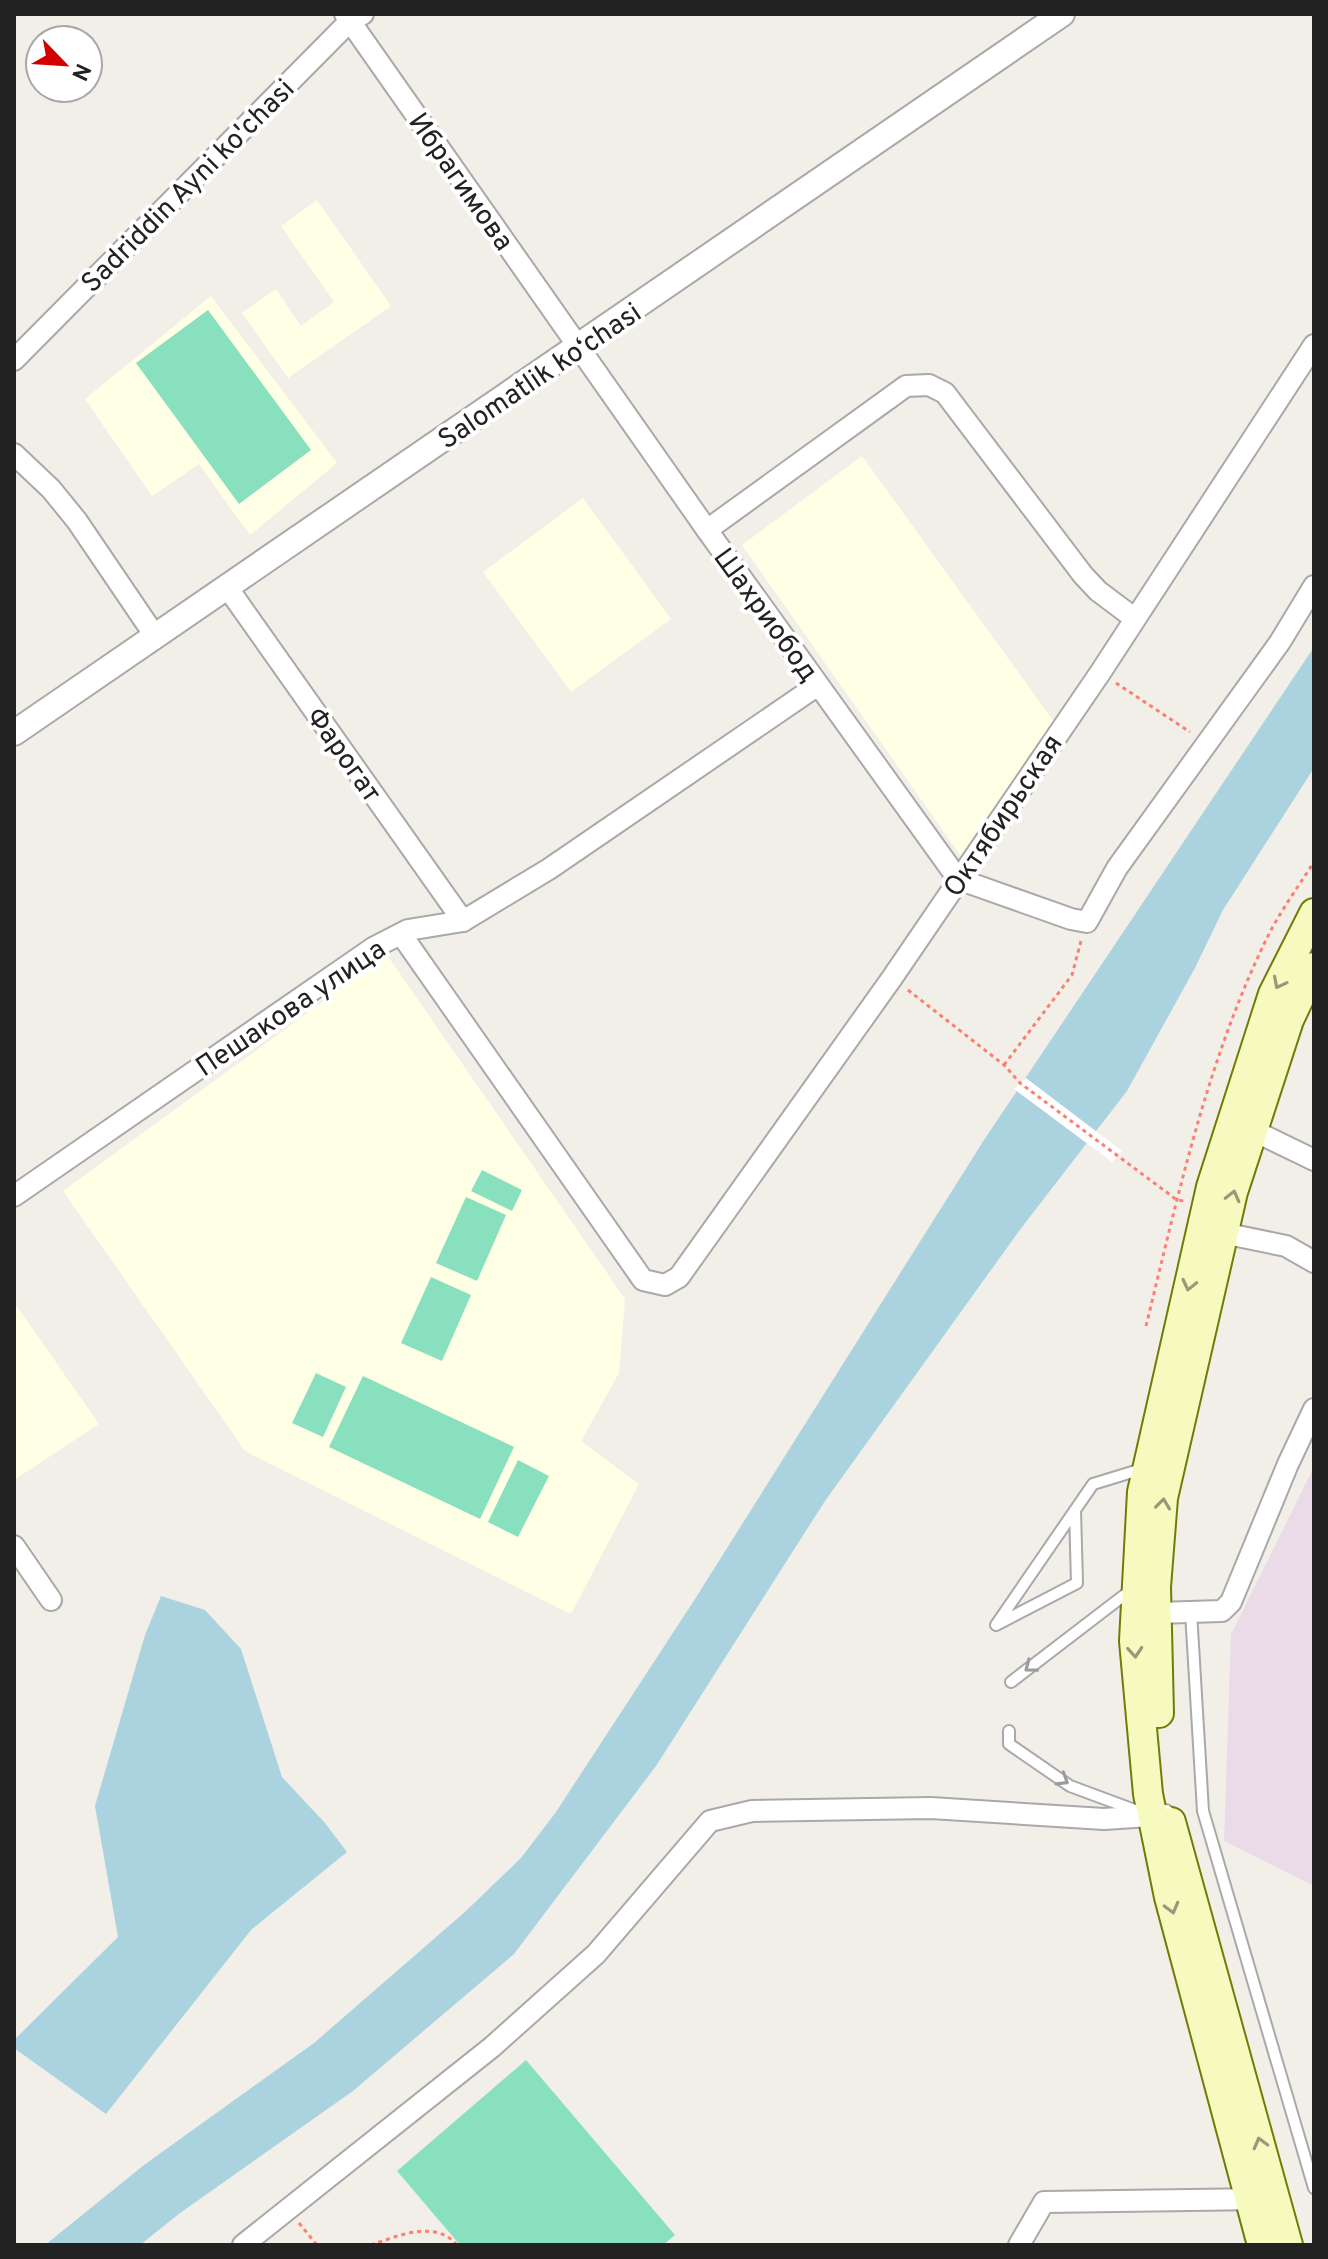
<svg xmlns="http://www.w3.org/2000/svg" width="1328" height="2259" viewBox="0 0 1328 2259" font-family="Overpass,sans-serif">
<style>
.industrial{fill:#ebdbe8}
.education{fill:#ffffe5}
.pitch{fill:#88e0be}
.water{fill:#aad3df}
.pier{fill:#fff}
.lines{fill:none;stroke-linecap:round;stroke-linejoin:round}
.service-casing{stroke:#a9a9a9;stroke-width:14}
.minor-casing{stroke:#a9a9a9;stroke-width:24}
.tertiary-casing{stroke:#a9a9a9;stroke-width:28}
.secondary-casing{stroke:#707d05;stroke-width:32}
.path{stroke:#fa8072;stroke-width:3;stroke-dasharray:4 4;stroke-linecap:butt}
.service{stroke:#fff;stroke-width:10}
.minor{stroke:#fff;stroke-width:20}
.tertiary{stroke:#fff;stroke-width:24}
.secondary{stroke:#f7fabf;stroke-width:28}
.oneway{stroke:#979978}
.oneway2{stroke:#9c9c9c}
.labels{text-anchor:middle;stroke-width:8;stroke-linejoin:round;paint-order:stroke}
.street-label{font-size:28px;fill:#222;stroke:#fff}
</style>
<rect width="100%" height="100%" fill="#f2efe9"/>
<polygon class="industrial" points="1314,1467 1314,1886 1224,1841 1231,1634"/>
<g class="education">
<polygon points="317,200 391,306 288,378 242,313 276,289 301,326 334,302 281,226"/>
<polygon points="211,296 337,463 250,535 199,464 152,496 85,399"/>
<polygon points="862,456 1065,737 970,869 742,545"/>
<polygon points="583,498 671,619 571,692 483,572"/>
<polygon points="387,955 625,1299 619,1373 581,1441 639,1484 571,1614 245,1451 63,1191"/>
<polygon points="14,1302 99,1424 14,1480"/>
</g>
<g class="pitch">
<polygon points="208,310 311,450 239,504 136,363"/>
<polygon points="482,1170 522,1190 512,1211 471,1191"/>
<polygon points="466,1197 506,1215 477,1281 436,1263"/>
<polygon points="431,1277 471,1295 442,1361 401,1343"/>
<polygon points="316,1373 346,1387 323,1437 292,1423"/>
<polygon points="363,1376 514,1447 480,1519 329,1447"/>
<polygon points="518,1460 549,1476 518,1537 488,1522"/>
<polygon points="526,2060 675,2235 663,2245 460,2245 397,2171"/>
</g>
<g class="water">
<polygon points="1314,647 1314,768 1223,910 1195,968 1127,1091 1019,1231 825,1501 656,1766 514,1954 353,2091 180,2213 140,2245 45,2245 144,2165 314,2043 466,1911 521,1858 556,1812 695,1599 984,1140"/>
<polygon points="161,1596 205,1610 241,1649 282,1777 325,1823 347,1852 251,1930 106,2114 14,2048 14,2040 118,1937 95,1806 145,1635"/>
</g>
<polygon class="pier" points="1026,1078 1122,1151 1112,1162 1014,1089"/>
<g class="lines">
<defs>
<g id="service">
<polyline points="1075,1510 1077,1583 996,1625 1093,1484 1142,1469"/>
<polyline points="1191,1612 1203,1811 1314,2188"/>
<polyline points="1011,1682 1131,1590"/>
<polyline points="1009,1731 1009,1744 1070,1786 1140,1812"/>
</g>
<g id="minor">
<polyline points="345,14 707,530 958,879 1071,919 1087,922 1117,868 1280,642 1314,586"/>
<polyline points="14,360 350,21 363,14"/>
<polyline points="14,454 51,489 77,521 155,636"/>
<polyline points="707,530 906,386 929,385 945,393 1083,575 1098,591 1134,618"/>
<polyline points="227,587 463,921"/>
<polyline points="401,934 643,1280 665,1285 679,1277 892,978 1100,673 1314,345"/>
<polyline points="1242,1125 1314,1160"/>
<polyline points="14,1196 373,948 408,930 463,921 549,869 818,685"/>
<polyline points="1213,1231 1286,1246 1314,1262"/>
<polyline points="14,1546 51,1600"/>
<polyline points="1156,1613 1222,1611 1231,1602 1288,1464 1314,1409"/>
<polyline points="243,2245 492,2047 596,1954 710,1821 752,1811 931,1808 1104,1819 1165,1815"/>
<polyline points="1019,2245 1044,2202 1263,2199"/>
</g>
<polyline id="tertiary" points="14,733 1062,14"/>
<g id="secondary">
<polyline points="1159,1713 1156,1587 1163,1498 1233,1192 1289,1020 1314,967"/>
<polyline points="1171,1822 1288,2245"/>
<polyline points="1262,2245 1169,1897 1148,1794 1134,1641 1142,1492 1211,1187 1273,994 1314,913"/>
</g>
</defs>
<use href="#service" class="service-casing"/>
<use href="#minor" class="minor-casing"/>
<use href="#tertiary" class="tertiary-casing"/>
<use href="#secondary" class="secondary-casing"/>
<g class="path">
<polyline points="1116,683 1190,732"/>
<polyline points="908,990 1004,1065 1020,1083 1177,1200 1184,1201"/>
<polyline points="1004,1065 1072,975 1081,941"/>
<path d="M 1146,1326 C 1178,1196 1207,1061 1266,940 C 1279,913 1298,887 1314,862"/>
<polyline points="299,2223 317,2245"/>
<path d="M 371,2245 C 398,2236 435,2219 457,2245"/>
</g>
<use href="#service" class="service"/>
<use href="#minor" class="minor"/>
<use href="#tertiary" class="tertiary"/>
<use href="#secondary" class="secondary"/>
</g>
<defs><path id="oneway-chevron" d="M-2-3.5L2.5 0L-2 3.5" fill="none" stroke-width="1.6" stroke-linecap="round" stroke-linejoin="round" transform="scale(2)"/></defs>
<g class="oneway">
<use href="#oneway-chevron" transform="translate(1279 983) rotate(117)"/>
<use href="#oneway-chevron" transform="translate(1233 1196) rotate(-76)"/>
<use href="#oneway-chevron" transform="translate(1189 1285) rotate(103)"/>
<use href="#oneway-chevron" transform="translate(1163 1504) rotate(-83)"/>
<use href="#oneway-chevron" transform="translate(1135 1652) rotate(86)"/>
<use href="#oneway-chevron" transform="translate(1172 1908) rotate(75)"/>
<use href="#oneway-chevron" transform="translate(1260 2143) rotate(-105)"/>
</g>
<g class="oneway2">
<use href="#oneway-chevron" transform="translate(1030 1667) rotate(143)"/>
<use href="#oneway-chevron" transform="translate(1063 1780) rotate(32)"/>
</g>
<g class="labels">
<g class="street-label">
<text transform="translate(462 181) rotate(55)" y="10">Ибрагимова</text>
<text transform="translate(187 185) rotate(-45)" y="10">Sadriddin Ayni ko'chasi</text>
<text transform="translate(539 375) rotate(-34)" y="10">Salomatlik ko‘chasi</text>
<text transform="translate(767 614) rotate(54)" y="10">Шахриобод</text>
<text transform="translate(345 754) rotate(55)" y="10">Фарогат</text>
<text transform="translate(1002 815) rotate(-56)" y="10">Октябирьская</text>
<text transform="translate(290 1007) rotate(-34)" y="10">Пешакова улица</text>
</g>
</g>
<rect width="1328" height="2259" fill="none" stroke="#222222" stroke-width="32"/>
<g transform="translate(64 64) rotate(115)"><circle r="38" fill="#ffffff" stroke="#a7a7a7" stroke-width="2"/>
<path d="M0-6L14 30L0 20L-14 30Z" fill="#d40000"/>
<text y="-12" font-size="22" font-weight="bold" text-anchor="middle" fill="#222222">N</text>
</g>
</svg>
